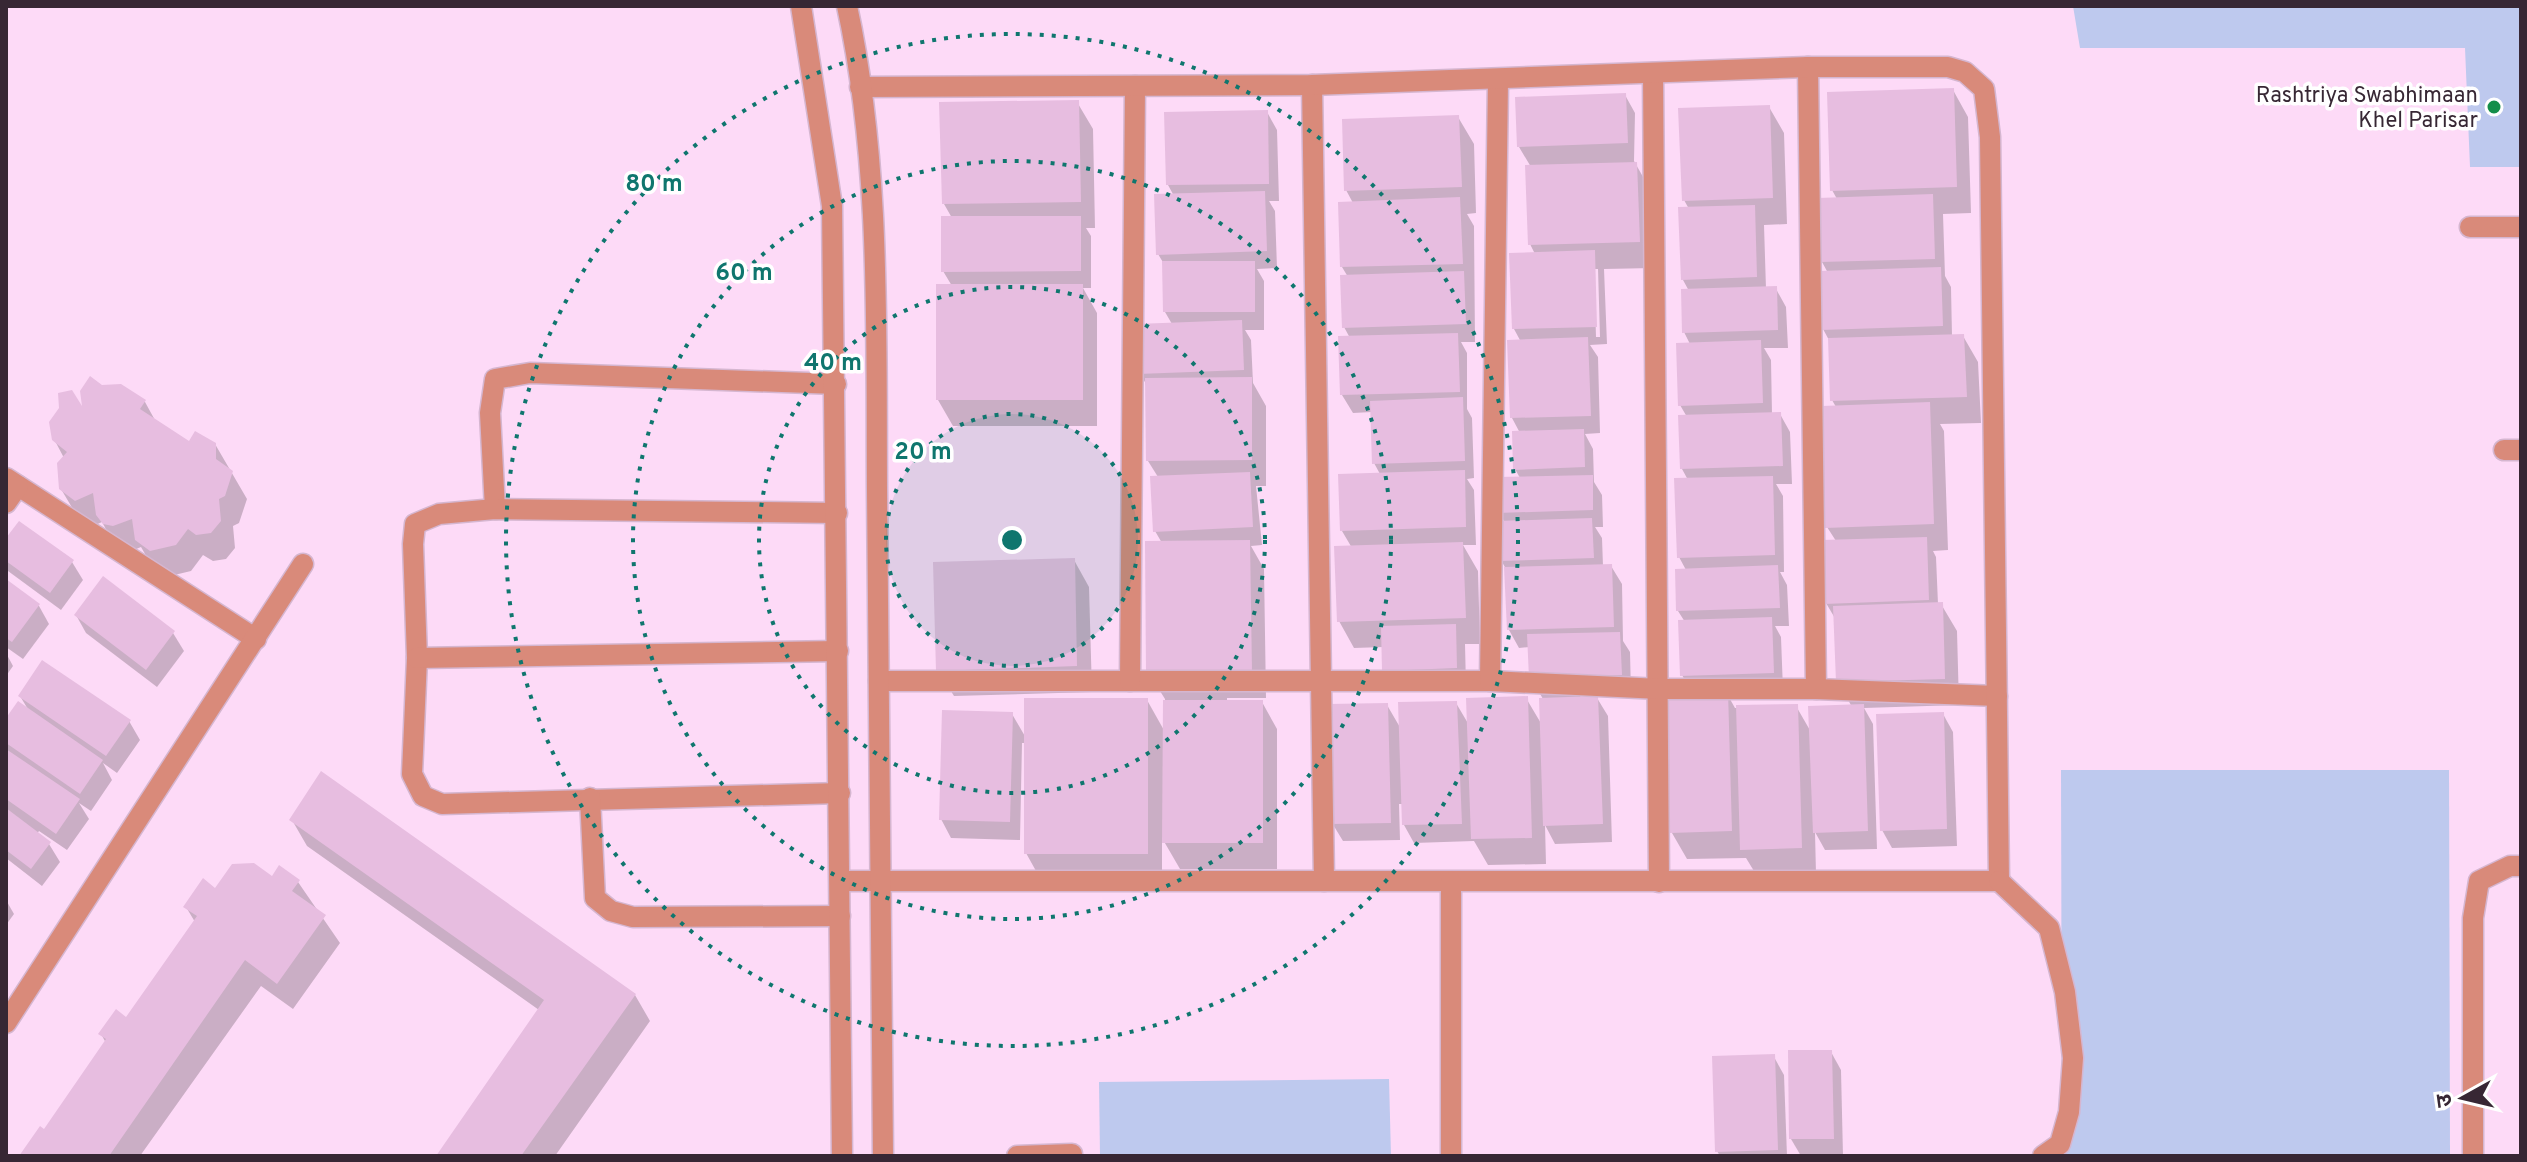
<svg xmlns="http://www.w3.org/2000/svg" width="2527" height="1162" viewBox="0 0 2527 1162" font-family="Overpass,'Noto Sans Devanagari',sans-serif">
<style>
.green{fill:#bec9ee}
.shadow{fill:#0003;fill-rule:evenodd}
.building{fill:#e7bde0}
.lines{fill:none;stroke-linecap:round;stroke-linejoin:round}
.minor-casing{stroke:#d5b6d0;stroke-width:23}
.tertiary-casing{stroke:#d5b6d0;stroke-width:23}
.minor{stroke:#d98a7a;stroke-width:20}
.tertiary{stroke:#d98a7a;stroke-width:20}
.ring{fill:none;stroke:#0f766e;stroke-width:4;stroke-dasharray:4 8}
.poi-dot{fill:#148e4a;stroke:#fff;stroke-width:3}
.labels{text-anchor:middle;stroke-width:7;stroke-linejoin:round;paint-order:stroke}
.poi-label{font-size:22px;fill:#372734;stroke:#fff;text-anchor:end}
.centre{fill:#0f766e;stroke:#fff;stroke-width:4}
.ring-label{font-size:24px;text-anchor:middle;font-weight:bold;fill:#0f766e;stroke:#fff;stroke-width:7;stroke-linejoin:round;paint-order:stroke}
</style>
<rect width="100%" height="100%" fill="#fddaf7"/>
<g class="green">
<polygon points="2073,6 2521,6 2521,167 2470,167 2465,48 2080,48"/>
<polygon points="2061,770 2449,770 2450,1156 2062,1156"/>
<polygon points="1389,1079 1391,1156 1100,1156 1099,1082"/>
</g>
<g class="shadow">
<polygon points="1953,90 1968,117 1971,213 1943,214 1945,276 1951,287 1952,336 1963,336 1978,362 1981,423 1940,424 1944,431 1948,550 1933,551 1936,557 1938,604 1941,604 1957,631 1959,705 1864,708 1873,724 1877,849 1825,850 1815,832 1816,874 1757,876 1746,858 1687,859 1672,833 1693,694 1682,675 1685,622 1678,611 1686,570 1679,557 1688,480 1682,469 1687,417 1680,405 1690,344 1684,332 1689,291 1683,280 1689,209 1684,200 1769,107 1784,133 1787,224 1764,225 1766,289 1776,289 1786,307 1788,348 1764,348 1771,360 1772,414 1780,414 1790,432 1792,484 1776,484 1783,496 1784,572 1780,572 1787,585 1789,626 1775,626 1781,637 1783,690 1726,692 1735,708 1796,706 1811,732 1852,707 1838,682 1836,620 1826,603 1836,541 1827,527 1836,407 1832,400 1830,342 1823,329 1828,273 1822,262 1837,199 1832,190"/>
<path d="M 1625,95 L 1635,113 L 1634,161 L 1651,191 L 1654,268 L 1604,269 L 1607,344 L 1590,345 L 1598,357 L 1600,433 L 1585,434 L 1593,449 L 1594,482 L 1602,495 L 1603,527 L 1595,527 L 1602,538 L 1603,566 L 1611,566 L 1622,584 L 1623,641 L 1630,652 L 1631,693 L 1580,695 L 1581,699 L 1597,698 L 1608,716 L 1612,842 L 1555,844 L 1545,825 L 1546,864 L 1488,865 L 1474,841 L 1414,843 L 1404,825 L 1403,804 L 1399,804 L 1400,840 L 1343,841 L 1332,823 L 1387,705 L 1401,729 L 1456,703 L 1469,725 L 1526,698 L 1542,725 L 1543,699 L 1531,678 L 1530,647 L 1519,648 L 1509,630 L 1507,571 L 1501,560 L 1505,523 L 1499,512 L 1520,478 L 1515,469 L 1520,433 L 1512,418 L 1521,342 L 1514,329 L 1535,254 L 1530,244 L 1531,167 L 1519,147 ZM 1594,269 L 1598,269 L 1600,337 L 1596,337 Z"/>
<polygon points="1077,102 1093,129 1095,228 1086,228 1091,236 1091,288 1083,288 1097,313 1097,426 953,426 938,400 952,286 943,271 952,218 944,204"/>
<polygon points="1267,112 1277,130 1279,201 1269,201 1275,211 1277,268 1257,269 1264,281 1264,330 1245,330 1251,340 1253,383 1266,406 1266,486 1256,486 1262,545 1251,546 1264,569 1266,698 1227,698 1227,702 1262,702 1277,729 1277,869 1180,869 1162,838 1162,880 1041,880 1026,853 1026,743 1022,743 1020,840 951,838 941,819 1012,714 1026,738 1147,700 1165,732 1165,699 1148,672 1162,543 1155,531 1158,477 1148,461 1147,386 1140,373 1172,324 1165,312 1164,264 1158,254 1174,196 1168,185"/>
<polygon points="1458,117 1474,144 1476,213 1467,214 1474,226 1475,342 1461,342 1467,353 1467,409 1472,418 1474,478 1467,479 1474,490 1476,545 1463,545 1478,571 1480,644 1465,644 1466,686 1395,688 1384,670 1384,647 1354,648 1339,621 1352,548 1342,531 1380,474 1374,463 1372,412 1353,413 1342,395 1350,338 1344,327 1348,277 1342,267 1353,203 1346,190"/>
<polygon points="102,387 145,402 156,422 190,444 215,444 247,499 239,523 233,526 235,548 226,559 213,561 203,555 191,571 166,577 152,566 141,547 129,552 113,542 102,522 91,527 77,516 61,489 64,458 54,439 85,415"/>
<polygon points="6,541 72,562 83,580 61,610 8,571"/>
<polygon points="1074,560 1089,587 1092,692 954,696 938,670"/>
<polygon points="6,582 39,606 49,624 23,659 6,647"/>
<polygon points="76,615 173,633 184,651 157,687 86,633"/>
<polygon points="6,653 13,666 6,676"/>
<polygon points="20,696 129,721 140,740 117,773 103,763 112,780 91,811 79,803 89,819 67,850 39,831 37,834 49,844 60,862 42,886 6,858 6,722 29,711"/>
<polygon points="1943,714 1953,732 1957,846 1892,848 1882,830"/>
<polygon points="292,820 635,995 650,1021 555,1156 438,1156 539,1010 307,846"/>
<polygon points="272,879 298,882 340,943 293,1009 261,986 140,1156 22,1156 44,1132 106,1043 101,1034 127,1019 195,922 186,907 216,891"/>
<polygon points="6,900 14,914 6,925"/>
<polygon points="1831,1052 1841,1070 1843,1156 1801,1156 1791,1139"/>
<polygon points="1774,1057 1784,1075 1787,1156 1720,1156 1717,1151"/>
</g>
<g class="building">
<polygon points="1954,88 1957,187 1830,191 1827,92"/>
<polygon points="1626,93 1628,143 1517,147 1515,97"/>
<polygon points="1079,100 1081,202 942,204 939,102"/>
<polygon points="1770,105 1773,198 1682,201 1678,108"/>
<polygon points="1268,110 1269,184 1166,185 1164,112"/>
<polygon points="1459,115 1462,187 1344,191 1342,119"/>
<polygon points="1637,162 1640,242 1528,245 1525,165"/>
<polygon points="1265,191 1267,251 1156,255 1154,194"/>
<polygon points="1933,194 1935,259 1820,262 1818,198"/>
<polygon points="1460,197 1463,264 1340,267 1338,202"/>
<polygon points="1755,205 1757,277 1681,280 1678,207"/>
<polygon points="941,216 1081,216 1081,271 941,272"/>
<polygon points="1595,250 1597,327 1512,329 1509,253"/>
<polygon points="1162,261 1255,261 1255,312 1163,312"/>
<polygon points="1941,267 1943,326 1821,330 1819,271"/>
<polygon points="1464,271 1466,324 1342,328 1340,275"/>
<rect x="936" y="284" width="147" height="116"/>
<polygon points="1777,286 1778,330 1682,333 1681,289"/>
<polygon points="1242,320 1244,370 1138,374 1136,324"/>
<polygon points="1458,333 1460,392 1340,395 1338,336"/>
<polygon points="1964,334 1967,397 1830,401 1828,338"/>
<polygon points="1588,337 1591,416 1510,418 1507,340"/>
<polygon points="1761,340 1763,403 1678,406 1676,343"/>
<polygon points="90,376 102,385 121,384 146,400 140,409 189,441 195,431 216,443 216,459 233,471 225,496 219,499 221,521 211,533 196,535 188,529 176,545 150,551 135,540 132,519 113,526 103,524 96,515 93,493 75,501 59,489 57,463 67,452 52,440 49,422 59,408 58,393 72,390 82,406 80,391"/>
<polygon points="1252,377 1252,460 1146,461 1145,378"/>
<polygon points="1463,397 1465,461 1372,464 1370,401"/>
<polygon points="1930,402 1934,524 1825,528 1822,406"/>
<polygon points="1781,412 1783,466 1680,469 1678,415"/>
<polygon points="1584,429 1585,467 1513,470 1512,431"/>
<polygon points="1465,470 1466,527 1340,531 1338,474"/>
<polygon points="1250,472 1253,527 1153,532 1150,476"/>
<polygon points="1593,475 1593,510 1497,513 1496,477"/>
<polygon points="1773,476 1775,555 1677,558 1674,478"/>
<polygon points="1592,518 1594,558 1499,561 1497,521"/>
<polygon points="19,521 74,560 50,593 6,561 6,538"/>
<polygon points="1927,537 1929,600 1824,604 1822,540"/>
<polygon points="1250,540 1252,672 1146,673 1145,541"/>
<polygon points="1463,542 1466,618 1337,622 1334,546"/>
<polygon points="1075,558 1077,666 936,671 933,562"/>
<polygon points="1612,564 1614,627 1507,630 1504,567"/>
<polygon points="1778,565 1780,608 1676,611 1675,569"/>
<polygon points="103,576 175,631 146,670 74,615"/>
<polygon points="6,579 40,604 12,642 6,638"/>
<polygon points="1943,602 1945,679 1836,682 1833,606"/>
<polygon points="1772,617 1774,673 1680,676 1678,620"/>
<polygon points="1456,624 1457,668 1382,671 1381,626"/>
<polygon points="1620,632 1622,675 1529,678 1527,634"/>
<polygon points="42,660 131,720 106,756 18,696"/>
<polygon points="1728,691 1732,831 1670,833 1666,693"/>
<polygon points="1528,696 1532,838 1471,839 1466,698"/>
<polygon points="1598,696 1603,824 1543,826 1539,698"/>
<rect x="1024" y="698" width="124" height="156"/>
<polygon points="1163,700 1263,700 1263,843 1162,843"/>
<polygon points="18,701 103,760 80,794 6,743 6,718"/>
<polygon points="1457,701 1462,824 1402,825 1398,702"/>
<polygon points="1388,703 1391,823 1330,824 1328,704"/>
<polygon points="1798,704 1802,848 1740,850 1736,705"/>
<polygon points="1864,704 1868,831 1813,833 1808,706"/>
<polygon points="942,710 1013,712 1010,822 939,820"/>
<polygon points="1944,712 1947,829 1880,831 1876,714"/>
<polygon points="6,749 80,799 56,834 6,799"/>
<polygon points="321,771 636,994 521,1156 436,1156 544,1000 289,820"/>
<polygon points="6,808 51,842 31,869 6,850"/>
<polygon points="254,863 272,876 279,865 300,880 292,891 326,915 277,984 245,960 109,1156 19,1156 40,1126 44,1129 106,1039 98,1034 116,1009 126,1017 197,916 183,907 203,878 215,888 232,864"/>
<polygon points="1788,1050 1832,1050 1834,1139 1789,1139"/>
<polygon points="1775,1054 1778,1150 1715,1152 1712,1056"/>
</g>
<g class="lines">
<defs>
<g id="minor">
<polyline points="1808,67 1816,689"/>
<polyline points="1653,73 1659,882"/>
<polyline points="1312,85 1324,881"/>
<polyline points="2470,227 2521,227"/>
<polyline points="2504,450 2521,450"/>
<polyline points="6,478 256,639"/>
<polyline points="6,503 18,486"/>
<polyline points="495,509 490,413 495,379 530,373 836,384"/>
<polyline points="837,513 495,509 439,514 415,524 413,544 417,658 412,774 423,796 442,804 840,793"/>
<polyline points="417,658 838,651"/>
<polyline points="879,681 1490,681 1660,689 1816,689 1997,696"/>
<polyline points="1130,681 1135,86"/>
<polyline points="1490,681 1498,80"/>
<polyline points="590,798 595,898 611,911 633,917 840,916"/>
<polyline points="840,881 1999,881 1990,137 1984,89 1965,72 1948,67 1808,67 1312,85 860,87"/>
<polyline points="1999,881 2049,928 2065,992 2073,1058 2069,1112 2060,1144 2043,1156"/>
<polyline points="1451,882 1451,1156"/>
<polyline points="6,1023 303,564"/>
<polyline points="1017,1156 1072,1154"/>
<polyline points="2473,1156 2473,918 2479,881 2510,866 2521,866"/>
</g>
<g id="tertiary">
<polyline points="801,6 832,206 842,1156"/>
<path d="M 847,6 C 881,163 876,329 877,489 C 879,711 881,934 883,1156"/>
</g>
</defs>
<use href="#minor" class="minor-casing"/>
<use href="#tertiary" class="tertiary-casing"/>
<use href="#minor" class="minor"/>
<use href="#tertiary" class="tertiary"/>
</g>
<circle cx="1012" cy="540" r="126" fill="#0f766e" fill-opacity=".12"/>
<g class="ring">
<circle cx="1012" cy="540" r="126"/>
<circle cx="1012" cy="540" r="253"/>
<circle cx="1012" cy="540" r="379"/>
<circle cx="1012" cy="540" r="506"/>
</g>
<circle class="poi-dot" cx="2494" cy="107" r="8"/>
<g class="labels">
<g class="poi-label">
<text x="2478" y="102">Rashtriya Swabhimaan<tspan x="2478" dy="25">Khel Parisar</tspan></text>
</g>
</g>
<circle cx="1012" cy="540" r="12" class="centre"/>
<g class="ring-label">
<text x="654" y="191">80 m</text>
<text x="744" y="280">60 m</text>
<text x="833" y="370">40 m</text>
<text x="923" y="459">20 m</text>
</g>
<rect width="2527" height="1162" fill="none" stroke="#372734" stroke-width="16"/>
<g transform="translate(2463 1098) rotate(262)" stroke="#ffffff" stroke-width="6" paint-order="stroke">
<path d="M0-6L14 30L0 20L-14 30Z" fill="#372734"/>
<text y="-12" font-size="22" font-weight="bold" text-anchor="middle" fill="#372734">उ</text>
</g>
</svg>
